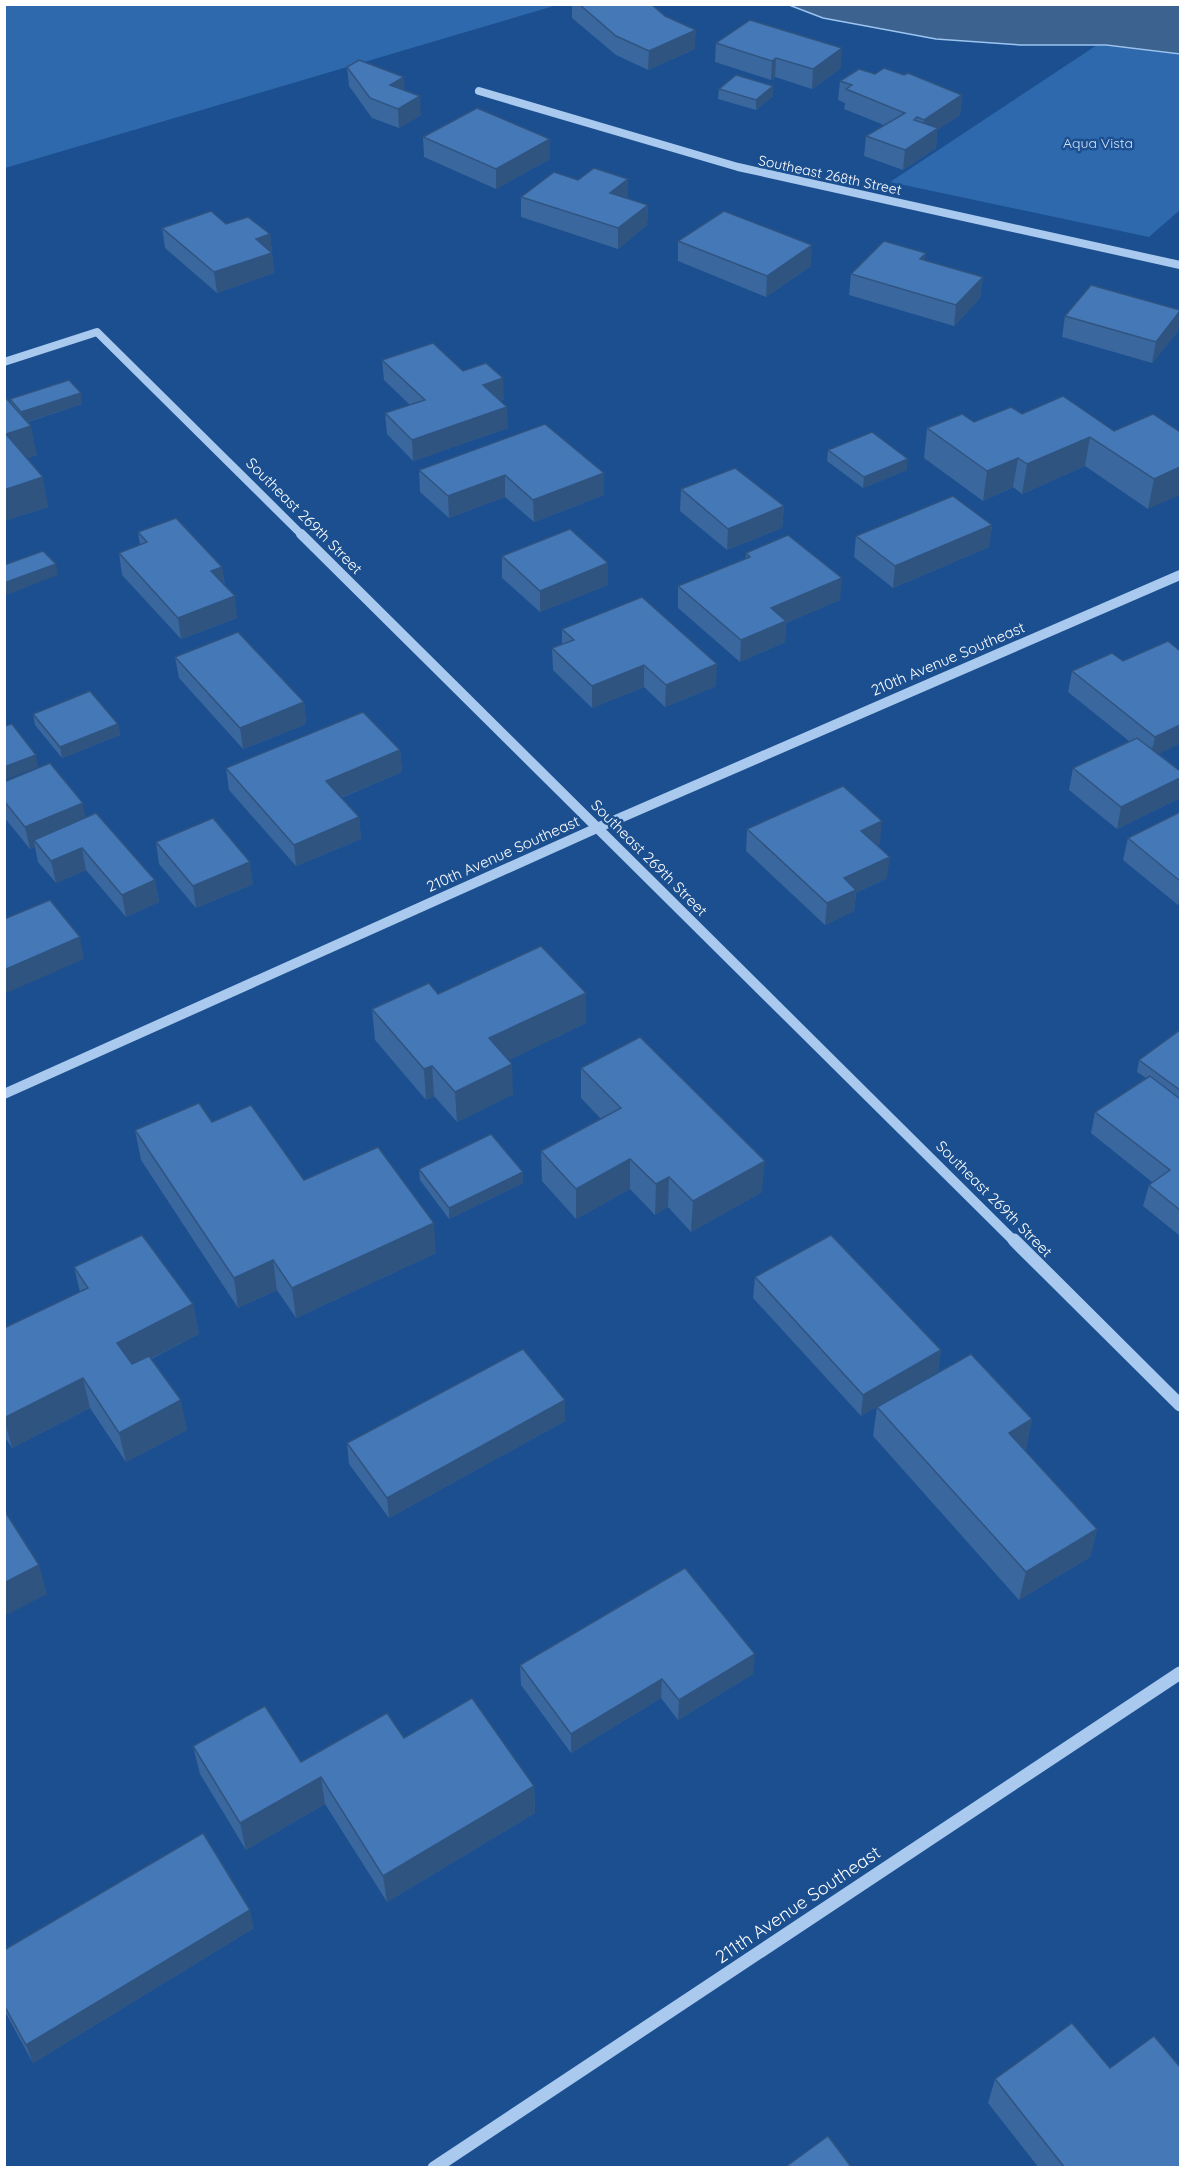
<svg xmlns="http://www.w3.org/2000/svg" width="1185" height="2172" viewBox="0 0 1185 2172" font-family="Quicksand,sans-serif">
<style>
.green{fill:#2e69ad}
.water{fill:#3c6290;stroke:#9cc4f0;stroke-width:1.5}
.lines{fill:none;stroke-linecap:round;stroke-linejoin:round}
.minor-far2{stroke:#a9c9ee;stroke-width:8}
.minor-far1{stroke:#a9c9ee;stroke-width:10}
.minor{stroke:#a9c9ee;stroke-width:13}
.wall{fill:#3a679d}
.shaded-wall{fill:#305480}
.building{fill:#4478b7;stroke:#305480;stroke-width:1.5}
.labels{text-anchor:middle;stroke-width:5;stroke-linejoin:round;paint-order:stroke}
.far-park-label{font-size:14px;fill:#cfe3fa;stroke:#1b4f8f}
.far-street-label{font-size:14px;fill:#fff;stroke:#1b4f8f}
.street-label{font-size:15px;fill:#fff;stroke:#1b4f8f}
.near-street-label{font-size:18px;fill:#fff;stroke:#1b4f8f}
</style>
<rect width="100%" height="100%" fill="#1b4f8f"/>
<g class="green">
<polygon points="5,5 557,5 5,168"/>
<polygon points="1097,45 1180,54 1180,210 1149,237 890,182"/>
</g>
<polygon class="water" points="789,5 1180,5 1180,54 1106,45 1021,45 936,39 823,18"/>
<g class="lines">
<g class="minor-far2">
<polyline points="479,91 738,167 1180,265"/>
<polyline points="4,362 97,332 303,536"/>
</g>
<g class="minor-far1">
<polyline points="301,534 1015,1242"/>
<polyline points="4,1094 597,828 1180,575"/>
</g>
<g class="minor">
<polyline points="1014,1240 1180,1405"/>
<polyline points="434,2168 1180,1673"/>
</g>
</g>
<g class="wall">
<polygon points="572,4 651,4 695,49 648,70 616,55 572,18"/>
<polygon points="716,43 841,68 812,89 775,77 771,80 715,62"/>
<polygon points="347,67 404,77 404,90 421,115 399,128 372,118 349,86"/>
<polygon points="875,74 962,95 960,115 937,130 936,148 903,170 864,156 866,136 884,125 844,109 845,103 838,100 840,81"/>
<polygon points="773,86 773,96 756,110 718,99 719,89"/>
<polygon points="423,137 550,139 550,159 496,189 424,157"/>
<polygon points="521,197 628,198 648,205 647,225 618,249 521,217"/>
<polygon points="226,224 270,234 274,273 217,293 165,248 162,228"/>
<polygon points="678,241 811,266 766,297 678,261"/>
<polygon points="926,261 983,277 980,298 954,326 849,295 851,274"/>
<polygon points="1065,316 1178,331 1152,363 1062,337"/>
<polygon points="382,360 463,371 504,399 500,401 508,428 413,461 387,434 385,413 410,405 384,380"/>
<polygon points="4,396 11,402 10,399 82,404 28,422 37,455 27,458 48,507 4,521"/>
<polygon points="1022,414 1114,431 1180,432 1148,509 1085,466 1022,494 1013,487 983,501 924,458 927,428 974,422"/>
<polygon points="545,424 604,495 534,522 505,497 449,518 420,492 419,470"/>
<polygon points="828,450 907,470 863,488 827,461"/>
<polygon points="681,489 784,506 782,528 727,550 680,511"/>
<polygon points="992,525 989,547 893,588 854,557 856,536"/>
<polygon points="138,532 222,567 225,586 237,618 181,639 122,575 119,553 140,545"/>
<polygon points="746,553 840,600 786,623 785,642 740,662 678,608 678,586 746,559"/>
<polygon points="502,556 608,585 540,612 502,578"/>
<polygon points="562,629 716,686 665,707 644,687 592,708 553,670 552,648 562,644"/>
<polygon points="1168,641 1159,754 1180,771 1180,798 1117,829 1069,790 1073,768 1129,741 1068,692 1072,671 1123,661"/>
<polygon points="175,657 304,702 306,724 243,749 179,678"/>
<polygon points="33,714 118,724 120,735 62,758 35,725"/>
<polygon points="400,750 402,772 341,798 359,817 361,839 296,866 229,790 226,768"/>
<polygon points="4,782 86,818 155,880 159,902 126,917 86,870 56,883 38,862 35,847 30,849 4,817"/>
<polygon points="1180,812 1180,903 1178,905 1123,860 1128,838"/>
<polygon points="747,829 880,843 877,845 887,878 856,893 854,911 825,925 746,851"/>
<polygon points="156,842 253,884 196,908 159,864"/>
<polygon points="438,994 586,1023 509,1060 513,1094 457,1122 434,1096 426,1100 375,1040 372,1009"/>
<polygon points="1180,1030 1180,1236 1143,1206 1149,1185 1152,1182 1091,1133 1095,1112 1146,1078 1137,1072 1139,1060"/>
<polygon points="581,1068 762,1192 691,1232 668,1207 655,1215 630,1189 576,1219 542,1181 541,1151 601,1119 581,1098"/>
<polygon points="212,1122 304,1180 436,1253 296,1318 277,1290 238,1308 141,1160 135,1130"/>
<polygon points="419,1169 523,1172 523,1183 449,1219 420,1180"/>
<polygon points="74,1267 193,1304 199,1334 151,1359 187,1430 126,1462 90,1408 12,1448 4,1436 4,1328 80,1292"/>
<polygon points="755,1277 941,1350 938,1371 861,1416 753,1298"/>
<polygon points="565,1400 565,1421 389,1518 349,1464 347,1443"/>
<polygon points="877,1407 1032,1419 1026,1448 1024,1450 1097,1529 1090,1557 1019,1600 873,1436"/>
<polygon points="520,1665 753,1674 678,1720 661,1698 571,1753 521,1685"/>
<polygon points="404,1738 534,1786 535,1813 387,1902 325,1804 246,1850 200,1774 193,1746 301,1762"/>
<polygon points="254,1928 33,2063 4,2010 4,1950"/>
<polygon points="1110,2068 1180,2168 1039,2168 988,2103 995,2079"/>
</g>
<g class="shaded-wall">
<polygon points="696,30 695,49 648,70 649,51"/>
<polygon points="842,48 841,68 812,89 813,69"/>
<polygon points="776,58 775,77 771,80 772,61"/>
<polygon points="404,77 405,97 390,85"/>
<polygon points="773,86 773,96 756,110 756,100"/>
<polygon points="962,95 960,115 937,130 936,148 903,170 905,150 923,139 924,120"/>
<polygon points="420,96 421,115 399,128 398,109"/>
<polygon points="550,139 550,159 496,189 496,169"/>
<polygon points="628,179 628,199 610,193"/>
<polygon points="648,205 647,225 618,249 618,228"/>
<polygon points="270,234 274,273 217,293 214,272 256,239"/>
<polygon points="812,245 811,266 766,297 767,276"/>
<polygon points="926,253 924,274 920,259"/>
<polygon points="983,277 980,298 954,326 956,305"/>
<polygon points="1180,311 1178,331 1152,363 1156,342"/>
<polygon points="503,378 504,399 484,406 483,385"/>
<polygon points="81,393 82,404 23,423 21,412"/>
<polygon points="507,407 508,428 413,461 412,440"/>
<polygon points="31,426 37,455 12,464 6,434"/>
<polygon points="1090,437 1085,466 1022,494 1027,464"/>
<polygon points="1018,458 1013,487 983,501 987,471"/>
<polygon points="908,459 907,470 863,488 864,477"/>
<polygon points="1180,467 1180,495 1148,509 1154,479"/>
<polygon points="604,473 604,495 534,522 533,500"/>
<polygon points="505,475 505,497 449,518 448,496"/>
<polygon points="43,477 48,507 4,521 4,490"/>
<polygon points="784,506 782,528 727,550 728,529"/>
<polygon points="992,525 989,547 893,588 895,566"/>
<polygon points="608,563 608,585 540,612 540,591"/>
<polygon points="56,564 58,575 4,596 4,583"/>
<polygon points="222,567 225,588 211,571"/>
<polygon points="842,578 840,600 786,623 785,642 740,662 741,640 771,608"/>
<polygon points="235,596 237,618 181,639 178,618"/>
<polygon points="717,664 716,686 665,707 666,685"/>
<polygon points="644,665 644,687 592,708 592,686"/>
<polygon points="304,702 306,724 243,749 240,728"/>
<polygon points="4,708 7,720 4,721"/>
<polygon points="118,724 120,735 62,758 60,747"/>
<polygon points="1180,725 1180,744 1150,758 1155,737"/>
<polygon points="400,750 402,772 328,803 326,781"/>
<polygon points="36,755 38,767 4,780 4,767"/>
<polygon points="1180,778 1180,798 1117,829 1121,807"/>
<polygon points="83,803 87,825 34,840 35,847 30,849 25,827"/>
<polygon points="359,817 361,839 296,866 294,845"/>
<polygon points="882,821 880,843 859,853 861,831"/>
<polygon points="82,848 86,870 56,883 51,861"/>
<polygon points="890,857 887,878 856,893 854,911 825,925 827,903 844,878"/>
<polygon points="250,862 253,884 196,908 193,886"/>
<polygon points="155,880 159,902 126,917 122,895"/>
<polygon points="1180,892 1180,903 1178,905"/>
<polygon points="80,937 84,959 4,994 4,970"/>
<polygon points="586,993 586,1023 491,1069 489,1038"/>
<polygon points="512,1064 513,1094 457,1122 455,1092"/>
<polygon points="432,1066 434,1096 426,1100 424,1069"/>
<polygon points="630,1159 630,1189 576,1219 576,1189"/>
<polygon points="765,1161 762,1192 691,1232 693,1201"/>
<polygon points="523,1172 523,1183 449,1219 449,1208"/>
<polygon points="669,1177 668,1207 655,1215 656,1184"/>
<polygon points="434,1223 436,1253 296,1318 292,1288"/>
<polygon points="273,1260 277,1290 238,1308 234,1278"/>
<polygon points="193,1304 199,1334 124,1372 117,1343"/>
<polygon points="941,1350 938,1371 861,1416 863,1395"/>
<polygon points="83,1378 90,1408 12,1448 4,1418"/>
<polygon points="181,1400 187,1430 126,1462 119,1433"/>
<polygon points="565,1400 565,1421 389,1518 387,1498"/>
<polygon points="1032,1419 1026,1448 1003,1462 1009,1433"/>
<polygon points="1097,1529 1090,1557 1019,1600 1026,1572"/>
<polygon points="39,1565 47,1594 4,1616 4,1583"/>
<polygon points="755,1654 753,1674 678,1720 679,1700"/>
<polygon points="662,1679 661,1698 571,1753 571,1734"/>
<polygon points="321,1777 325,1804 246,1850 240,1823"/>
<polygon points="534,1786 535,1813 387,1902 383,1876"/>
<polygon points="250,1910 254,1928 33,2063 26,2045"/>
</g>
<g class="building">
<polygon points="579,4 651,4 665,16 696,30 649,51 616,36"/>
<polygon points="750,20 842,48 813,69 776,58 772,61 716,43"/>
<polygon points="359,60 404,77 390,85 420,96 398,109 370,98 347,67"/>
<polygon points="884,68 904,75 908,73 962,95 924,120 917,117 914,120 938,128 905,150 866,136 905,113 846,89 852,85 840,81 859,69 875,74"/>
<polygon points="736,75 773,86 756,100 719,89"/>
<polygon points="477,108 550,139 496,169 423,137"/>
<polygon points="594,168 628,179 610,193 648,205 618,228 521,197 554,172 578,180"/>
<polygon points="211,211 226,224 248,217 270,234 256,239 272,253 214,272 162,228"/>
<polygon points="724,211 812,245 767,276 678,241"/>
<polygon points="884,241 926,253 920,259 983,277 956,305 851,274"/>
<polygon points="1091,285 1180,310 1180,311 1156,342 1065,316"/>
<polygon points="433,343 463,371 486,363 503,378 483,385 507,407 412,440 385,413 425,400 382,360"/>
<polygon points="69,380 81,393 21,412 10,399"/>
<polygon points="4,396 31,426 6,434 43,477 4,490"/>
<polygon points="1063,396 1114,431 1153,414 1180,432 1180,467 1154,479 1090,437 1027,464 1018,458 987,471 927,428 962,414 974,422 1011,407 1022,414"/>
<polygon points="545,424 604,473 533,500 505,475 448,496 419,470"/>
<polygon points="872,432 908,459 864,477 828,450"/>
<polygon points="735,468 784,506 728,529 681,489"/>
<polygon points="953,496 992,525 895,566 856,536"/>
<polygon points="176,518 222,567 211,571 235,596 178,618 119,553 147,542 138,532"/>
<polygon points="570,529 608,563 540,591 502,556"/>
<polygon points="788,535 842,578 771,608 786,621 741,640 678,586 750,557 746,553"/>
<polygon points="43,551 56,564 4,583 4,565"/>
<polygon points="642,597 717,664 666,685 644,665 592,686 552,648 574,640 562,629"/>
<polygon points="238,632 304,702 240,728 175,657"/>
<polygon points="1168,641 1180,651 1180,725 1155,737 1072,671 1112,653 1123,661"/>
<polygon points="90,691 118,724 60,747 33,714"/>
<polygon points="363,712 400,750 326,781 359,817 294,845 226,768"/>
<polygon points="12,724 36,755 4,767 4,726"/>
<polygon points="1137,738 1180,771 1180,778 1121,807 1073,768"/>
<polygon points="50,763 83,803 25,827 4,801 4,782"/>
<polygon points="843,786 882,821 861,831 890,857 844,878 856,890 827,903 747,829"/>
<polygon points="1180,812 1180,881 1128,838"/>
<polygon points="96,813 155,880 122,895 82,848 51,861 34,840"/>
<polygon points="213,818 250,862 193,886 156,842"/>
<polygon points="50,900 80,937 4,970 4,919"/>
<polygon points="541,946 586,993 489,1038 512,1064 455,1092 432,1066 424,1069 372,1009 429,983 438,994"/>
<polygon points="1180,1030 1180,1090 1139,1060"/>
<polygon points="640,1037 765,1161 693,1201 669,1177 656,1184 630,1159 576,1189 541,1151 621,1108 581,1068"/>
<polygon points="1150,1076 1180,1099 1180,1210 1149,1185 1170,1170 1095,1112"/>
<polygon points="199,1103 212,1122 251,1105 304,1180 378,1147 434,1223 292,1288 273,1260 234,1278 135,1130"/>
<polygon points="491,1134 523,1172 449,1208 419,1169"/>
<polygon points="142,1235 193,1304 117,1343 132,1364 149,1356 181,1400 119,1433 83,1378 4,1418 4,1328 88,1288 74,1267"/>
<polygon points="831,1235 941,1350 863,1395 755,1277"/>
<polygon points="523,1349 565,1400 387,1498 347,1443"/>
<polygon points="971,1354 1032,1419 1009,1433 1097,1529 1026,1572 877,1407"/>
<polygon points="4,1510 39,1565 4,1583"/>
<polygon points="685,1568 755,1654 679,1700 662,1679 571,1734 520,1665"/>
<polygon points="472,1698 534,1786 383,1876 321,1777 240,1823 193,1746 265,1706 301,1762 387,1713 404,1738"/>
<polygon points="203,1833 250,1910 26,2045 4,2005 4,1950"/>
<polygon points="1072,2023 1110,2068 1154,2036 1180,2067 1180,2168 1065,2168 995,2079"/>
<polygon points="828,2136 852,2168 784,2168"/>
</g>
<g class="labels">
<g class="far-park-label">
<text x="1098" y="148">Aqua Vista</text>
</g>
<g class="far-street-label">
<text transform="translate(830 175) rotate(12)" y="5">Southeast 268th Street</text>
</g>
<g class="street-label">
<text transform="translate(304 516) rotate(45)" y="5">Southeast 269th Street</text>
<text transform="translate(948 659) rotate(-23)" y="5">210th Avenue Southeast</text>
<text transform="translate(503 854) rotate(-24)" y="5">210th Avenue Southeast</text>
<text transform="translate(649 858) rotate(45)" y="5">Southeast 269th Street</text>
<text transform="translate(994 1199) rotate(45)" y="5">Southeast 269th Street</text>
</g>
<g class="near-street-label">
<text transform="translate(798 1905) rotate(-34)" y="6">211th Avenue Southeast</text>
</g>
</g>
<rect width="1185" height="2172" fill="none" stroke="#ffffff" stroke-width="12"/>
</svg>
